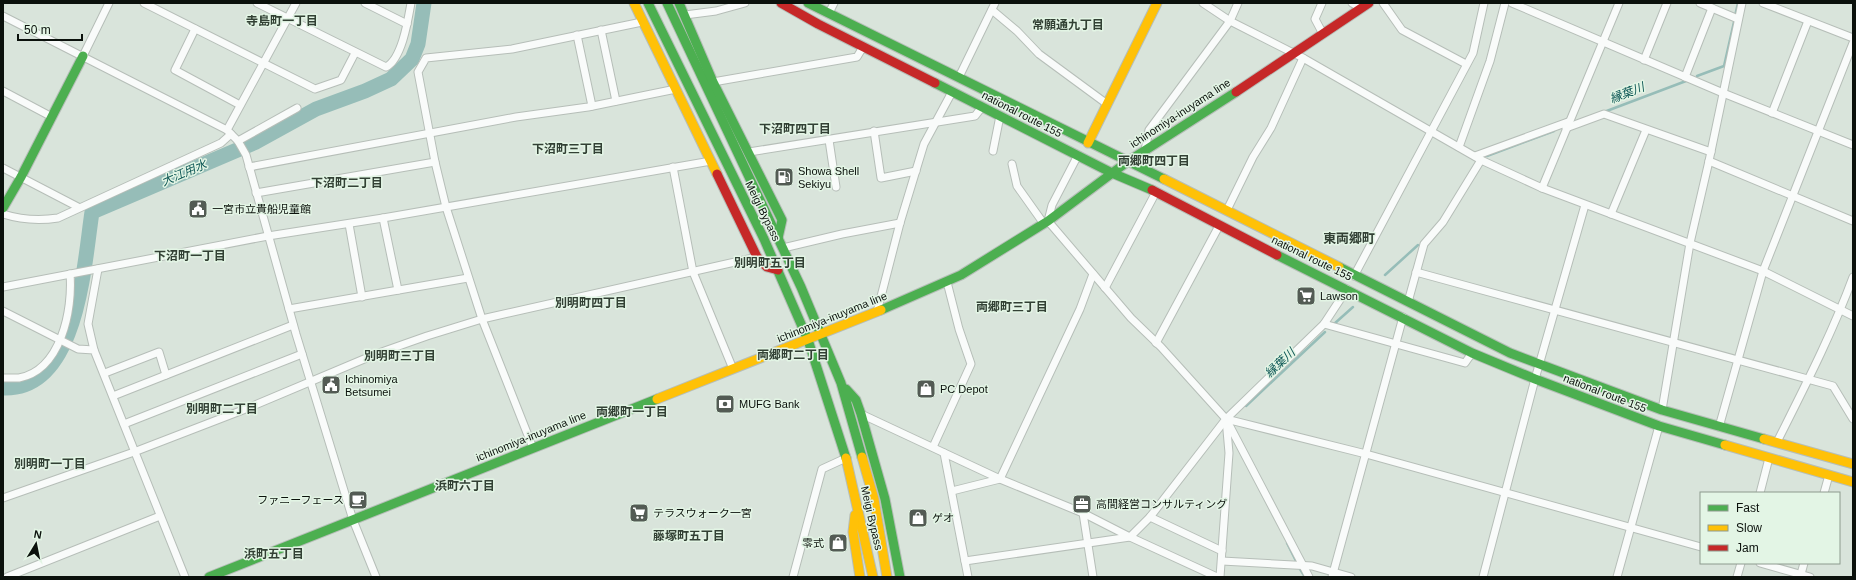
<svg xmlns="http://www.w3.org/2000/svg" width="1856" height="580" viewBox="0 0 1856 580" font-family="Arial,'Noto Sans JP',sans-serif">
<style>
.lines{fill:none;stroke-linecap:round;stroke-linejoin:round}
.stream{stroke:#96bdb8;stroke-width:2.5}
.river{stroke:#96bdb8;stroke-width:15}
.street-casing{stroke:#b6beb8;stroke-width:9}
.fast-casing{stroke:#b6beb8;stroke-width:11}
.slow-casing{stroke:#b6beb8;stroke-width:11}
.jam-casing{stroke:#b6beb8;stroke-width:11}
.street{stroke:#f9fbfa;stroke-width:7}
.fast{stroke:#4caf50;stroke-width:9}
.slow{stroke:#ffc107;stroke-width:9}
.jam{stroke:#c62828;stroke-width:9}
.labels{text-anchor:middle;stroke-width:3;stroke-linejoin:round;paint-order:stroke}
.street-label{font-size:11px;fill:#0b110c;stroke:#e3f5e5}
.poi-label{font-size:11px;fill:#0b110c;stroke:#e3f5e5;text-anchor:start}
.neighbourhood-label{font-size:12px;font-weight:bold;fill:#324034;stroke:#e3f5e5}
.water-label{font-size:12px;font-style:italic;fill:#0c5654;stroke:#e3f5e5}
.quarter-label{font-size:13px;font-weight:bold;fill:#324034;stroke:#e3f5e5}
</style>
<rect width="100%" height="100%" fill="#d9e4db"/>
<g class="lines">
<g class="stream">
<polyline points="1735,16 1738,3"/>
<polyline points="1697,76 1724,66 1734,22"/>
<polyline points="1604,112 1686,81"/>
<polyline points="1487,156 1554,131"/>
<polyline points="1385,275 1418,245"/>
<polyline points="1334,324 1353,307"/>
<polyline points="1246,406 1325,332"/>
<polyline points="1287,543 1296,561"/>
<polyline points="1300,569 1305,577"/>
</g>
<path class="river" d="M 3,388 C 78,391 84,264 92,212 L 256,142 L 316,109 L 365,91 L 391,79 L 412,59 L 418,44 L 424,3"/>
<defs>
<g id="street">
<polyline points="144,3 315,89 341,80 355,53"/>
<path d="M 257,3 L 386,67 C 402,59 408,20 411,3"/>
<polyline points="365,3 407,24"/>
<polyline points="1203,3 1230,21 1303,58 1481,160 1542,188 1763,271 1853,316"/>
<polyline points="1322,3 1315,19 1323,34"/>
<polyline points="1352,3 1361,8"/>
<polyline points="1383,3 1402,30 1466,64"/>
<polyline points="1512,3 1723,93 1853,145"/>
<polyline points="1700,3 1738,19"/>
<polyline points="1763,3 1853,38"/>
<polyline points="992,10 1017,31 1039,54 1107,104"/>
<polyline points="829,13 834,3"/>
<polyline points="685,15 716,11 745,3"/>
<polyline points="3,16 227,130 238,141 246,155 296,334 353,520 376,577"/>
<polyline points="195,29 175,70 240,105"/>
<polyline points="601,30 616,101"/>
<polyline points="577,35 592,106"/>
<polyline points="83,56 109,3"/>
<polyline points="1644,60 1667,3"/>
<polyline points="959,77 995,3"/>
<polyline points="1685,77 1712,8"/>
<polyline points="713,82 857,57 863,47"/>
<polyline points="3,91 52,117"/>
<polyline points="1772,113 1808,21"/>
<polyline points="1566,128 1604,114 1711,152"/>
<polyline points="227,130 296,3"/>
<polyline points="874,131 881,178 916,171"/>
<polyline points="829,140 836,187"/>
<polyline points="238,141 297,108"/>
<polyline points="1459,147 1490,61 1505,3"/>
<polyline points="1145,150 1149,130 1230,21 1238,3"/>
<polyline points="993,151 1000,116"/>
<polyline points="749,152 975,116 982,107"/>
<polyline points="1078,155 1052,205 1048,221 1131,318 1161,347 1226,419 1309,577"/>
<polyline points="1475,156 1568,122"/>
<polyline points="1709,161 1853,221"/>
<polyline points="1012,164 1017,186 1044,224"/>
<polyline points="249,167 516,117 588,107 676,89"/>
<polyline points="673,167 693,272 733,369"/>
<polyline points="3,168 78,207"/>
<polyline points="1542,188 1619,3"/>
<polyline points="256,193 435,162"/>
<polyline points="1227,210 1253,157 1271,128 1303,58"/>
<path d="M 3,214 C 22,220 38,221 58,218 L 221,143 L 231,134"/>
<polyline points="1611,214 1646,130"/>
<polyline points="383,218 398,290"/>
<polyline points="349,224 362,297"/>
<polyline points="783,248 842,234 900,223"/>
<polyline points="1416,272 1833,386 1853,419"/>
<polyline points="1354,276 1473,53 1484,3"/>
<polyline points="3,287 268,236 383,218 711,161"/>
<polyline points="1105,288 1156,192"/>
<polyline points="1408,302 1424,244 1443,222 1481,160"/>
<polyline points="289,309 468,278"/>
<polyline points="3,311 78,349 94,350 185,577"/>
<polyline points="877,312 900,223 924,144 952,92"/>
<polyline points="1324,324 1465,363 1472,353"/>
<polyline points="1156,343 1219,226"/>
<polyline points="94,350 88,324 98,269"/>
<polyline points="105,373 159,352 166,375"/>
<path d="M 3,378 C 8,378 14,378 19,378 C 61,370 73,310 70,274"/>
<polyline points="113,396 293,325"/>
<polyline points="1662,410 1690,243 1709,161 1742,3"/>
<polyline points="861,414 1000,479 1083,513 1130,537 1217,577"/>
<polyline points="124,424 302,354"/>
<polyline points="1719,427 1763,271 1853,43"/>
<path d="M 1777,442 C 1804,388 1832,334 1853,277"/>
<polyline points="933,447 971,364 959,329 947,282"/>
<polyline points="533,448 482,319 446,207 435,162 418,72 426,58 512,49 642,22"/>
<polyline points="944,453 968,577"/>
<polyline points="952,491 1000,479 1080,309 1093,274"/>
<polyline points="1760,493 1769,458"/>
<polyline points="1824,493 1829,475"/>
<polyline points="3,498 134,452 243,410 376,354 427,336 482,319 757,257"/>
<polyline points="1083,513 1093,577"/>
<polyline points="1150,517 1222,551"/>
<polyline points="965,561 1130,537 1150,517 1226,419 1324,324 1347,289"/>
<polyline points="1222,561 1312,566 1351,577"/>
<polyline points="1760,563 1810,577"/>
<polyline points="1801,574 1804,563"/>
<polyline points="7,577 160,516"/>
<polyline points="793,577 822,469 846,458"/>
<polyline points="1220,577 1229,453 1226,419 1366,454 1701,547"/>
<polyline points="1332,577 1403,317"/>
<polyline points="1483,577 1535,379 1585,205"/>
<polyline points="1617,577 1659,426"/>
<polyline points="1737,577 1741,563"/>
</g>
<g id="fast">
<polyline points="648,3 764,239 808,340 846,458"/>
<polyline points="667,3 801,287 841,383 862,457"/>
<polyline points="679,3 713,82 782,220 778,238"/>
<polyline points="808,3 1164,179"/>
<polyline points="935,83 1112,173 1152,190"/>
<polyline points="3,208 21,177 83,56"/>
<polyline points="1277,255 1472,353 1535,379 1659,426 1725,445"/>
<polyline points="1339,267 1510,353 1662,410 1764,439"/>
<polyline points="881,310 961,275 1048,221 1127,162 1236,92"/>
<polyline points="846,389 856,400 861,414 885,499 900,577"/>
<polyline points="209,577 657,399"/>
</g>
<g id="slow">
<polyline points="634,3 717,174"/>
<polyline points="1088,143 1157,3"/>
<polyline points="1164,179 1339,267"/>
<polyline points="657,399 881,310"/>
<polyline points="1764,439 1853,464"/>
<polyline points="1725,445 1853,482"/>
<polyline points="862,457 874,499 887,577"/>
<polyline points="846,458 873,577"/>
<polyline points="855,515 853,532 860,577"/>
</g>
<g id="jam">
<polyline points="781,3 818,24 935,83"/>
<polyline points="1236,92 1369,3"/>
<polyline points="717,174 757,257 767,267 778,270"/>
<polyline points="1152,190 1277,255"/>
</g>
</defs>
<use href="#street" class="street-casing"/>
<use href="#fast" class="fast-casing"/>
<use href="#slow" class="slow-casing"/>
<use href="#jam" class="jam-casing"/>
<use href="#street" class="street"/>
<use href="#fast" class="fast"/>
<use href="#slow" class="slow"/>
<use href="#jam" class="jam"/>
</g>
<defs>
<symbol id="fuel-square" viewBox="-11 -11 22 22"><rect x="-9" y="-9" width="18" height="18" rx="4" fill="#535b54" stroke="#e3f5e5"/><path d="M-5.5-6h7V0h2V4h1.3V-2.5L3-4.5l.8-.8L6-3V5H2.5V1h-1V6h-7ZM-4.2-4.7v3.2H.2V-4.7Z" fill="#fff"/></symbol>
<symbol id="civic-square" viewBox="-11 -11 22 22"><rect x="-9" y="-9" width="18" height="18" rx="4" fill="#535b54" stroke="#e3f5e5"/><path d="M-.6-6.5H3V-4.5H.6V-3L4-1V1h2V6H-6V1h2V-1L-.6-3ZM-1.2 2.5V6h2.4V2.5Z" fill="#fff"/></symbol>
<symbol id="supermarket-square" viewBox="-11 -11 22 22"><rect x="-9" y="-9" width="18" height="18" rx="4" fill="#535b54" stroke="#e3f5e5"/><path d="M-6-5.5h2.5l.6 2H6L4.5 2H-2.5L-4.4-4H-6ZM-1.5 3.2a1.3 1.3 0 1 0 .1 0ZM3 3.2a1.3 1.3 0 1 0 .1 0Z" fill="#fff"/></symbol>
<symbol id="shop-square" viewBox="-11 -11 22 22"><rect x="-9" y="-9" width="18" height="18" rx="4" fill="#535b54" stroke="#e3f5e5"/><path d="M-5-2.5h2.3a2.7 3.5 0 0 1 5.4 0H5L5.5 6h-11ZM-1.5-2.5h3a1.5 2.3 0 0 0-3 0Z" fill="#fff"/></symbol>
<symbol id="bank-square" viewBox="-11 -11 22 22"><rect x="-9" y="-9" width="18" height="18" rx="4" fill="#535b54" stroke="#e3f5e5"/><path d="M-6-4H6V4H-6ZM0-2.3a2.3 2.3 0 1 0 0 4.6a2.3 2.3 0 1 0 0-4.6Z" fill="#fff"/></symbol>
<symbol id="cafe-square" viewBox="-11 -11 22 22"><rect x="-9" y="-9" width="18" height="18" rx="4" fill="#535b54" stroke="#e3f5e5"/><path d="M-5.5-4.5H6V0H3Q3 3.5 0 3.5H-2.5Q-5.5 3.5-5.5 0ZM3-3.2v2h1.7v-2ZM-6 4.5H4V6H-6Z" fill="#fff"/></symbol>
<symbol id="office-square" viewBox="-11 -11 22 22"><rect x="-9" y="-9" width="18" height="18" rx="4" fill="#535b54" stroke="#e3f5e5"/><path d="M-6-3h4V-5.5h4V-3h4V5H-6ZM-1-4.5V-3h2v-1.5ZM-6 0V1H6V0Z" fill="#fff"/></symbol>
</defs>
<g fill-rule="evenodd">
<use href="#fuel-square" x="773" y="166" width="22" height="22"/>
<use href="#civic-square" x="187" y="198" width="22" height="22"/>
<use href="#supermarket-square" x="1295" y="285" width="22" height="22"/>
<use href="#civic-square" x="320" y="374" width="22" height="22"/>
<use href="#shop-square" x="915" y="378" width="22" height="22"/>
<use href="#bank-square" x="714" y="393" width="22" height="22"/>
<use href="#cafe-square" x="347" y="489" width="22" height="22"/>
<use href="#office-square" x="1071" y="493" width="22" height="22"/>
<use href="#supermarket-square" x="628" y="502" width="22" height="22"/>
<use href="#shop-square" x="907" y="507" width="22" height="22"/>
<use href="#shop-square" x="827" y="532" width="22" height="22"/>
</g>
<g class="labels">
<g class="street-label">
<text transform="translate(1180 113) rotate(-33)" y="4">ichinomiya-inuyama line</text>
<text transform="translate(1022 114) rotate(27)" y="4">national route 155</text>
<text transform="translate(763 211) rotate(64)" y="4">Meigi Bypass</text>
<text transform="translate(1312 258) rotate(26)" y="4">national route 155</text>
<text transform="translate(832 317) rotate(-22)" y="4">ichinomiya-inuyama line</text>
<text transform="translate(1605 393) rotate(21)" y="4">national route 155</text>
<text transform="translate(531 436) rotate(-22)" y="4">ichinomiya-inuyama line</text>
<text transform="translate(872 518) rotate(77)" y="4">Meigi Bypass</text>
</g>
<g class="poi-label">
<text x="798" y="175">Showa Shell<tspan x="798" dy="13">Sekiyu</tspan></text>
<text x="212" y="213">一宮市立貴船児童館</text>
<text x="1320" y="300">Lawson</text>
<text x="345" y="383">Ichinomiya<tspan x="345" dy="13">Betsumei</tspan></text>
<text x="940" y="393">PC Depot</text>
<text x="739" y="408">MUFG Bank</text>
<text x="344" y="504" text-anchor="end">ファニーフェース</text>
<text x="1096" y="508">高間経営コンサルティング</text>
<text x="653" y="517">テラスウォーク一宮</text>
<text x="932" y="522">ゲオ</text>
<text x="824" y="547" text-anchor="end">零式</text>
</g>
<g class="neighbourhood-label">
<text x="282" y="25">寺島町一丁目</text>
<text x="1068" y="29">常願通九丁目</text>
<text x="795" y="133">下沼町四丁目</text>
<text x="568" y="153">下沼町三丁目</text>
<text x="1154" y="165">両郷町四丁目</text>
<text x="347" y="187">下沼町二丁目</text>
<text x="190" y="260">下沼町一丁目</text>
<text x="770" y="267">別明町五丁目</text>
<text x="591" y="307">別明町四丁目</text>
<text x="1012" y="311">両郷町三丁目</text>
<text x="793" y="359">両郷町二丁目</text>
<text x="400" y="360">別明町三丁目</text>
<text x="222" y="413">別明町二丁目</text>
<text x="632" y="416">両郷町一丁目</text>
<text x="50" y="468">別明町一丁目</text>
<text x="465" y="490">浜町六丁目</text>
<text x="689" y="540">藤塚町五丁目</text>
<text x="274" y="558">浜町五丁目</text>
</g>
<g class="water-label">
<text transform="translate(1627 93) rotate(-21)" y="4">縁葉川</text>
<text transform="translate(184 173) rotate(-23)" y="4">大江用水</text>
<text transform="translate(1280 363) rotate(-43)" y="4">縁葉川</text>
</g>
<g class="quarter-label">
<text x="1349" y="243">東両郷町</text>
</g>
</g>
<rect width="1856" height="580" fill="none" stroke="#0b110c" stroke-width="8"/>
<rect x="1700" y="492" width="140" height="72" fill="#e3f5e5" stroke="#8d9a8e"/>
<rect x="1708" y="505" width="20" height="6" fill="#4caf50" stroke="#8d9a8e"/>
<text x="1736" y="512" font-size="12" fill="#0b110c">Fast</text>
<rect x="1708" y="525" width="20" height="6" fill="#ffc107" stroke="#8d9a8e"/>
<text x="1736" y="532" font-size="12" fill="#0b110c">Slow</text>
<rect x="1708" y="545" width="20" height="6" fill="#c62828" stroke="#8d9a8e"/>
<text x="1736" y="552" font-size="12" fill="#0b110c">Jam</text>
<g transform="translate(36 544) rotate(10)" stroke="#e3f5e5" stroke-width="3" paint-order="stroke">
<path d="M0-3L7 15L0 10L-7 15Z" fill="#0b110c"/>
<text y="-6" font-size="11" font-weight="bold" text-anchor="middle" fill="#0b110c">N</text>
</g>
<path d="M18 34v6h64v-6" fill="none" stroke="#0b110c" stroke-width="2"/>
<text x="24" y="34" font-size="12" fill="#0b110c" stroke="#e3f5e5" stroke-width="3" paint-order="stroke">50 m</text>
</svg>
